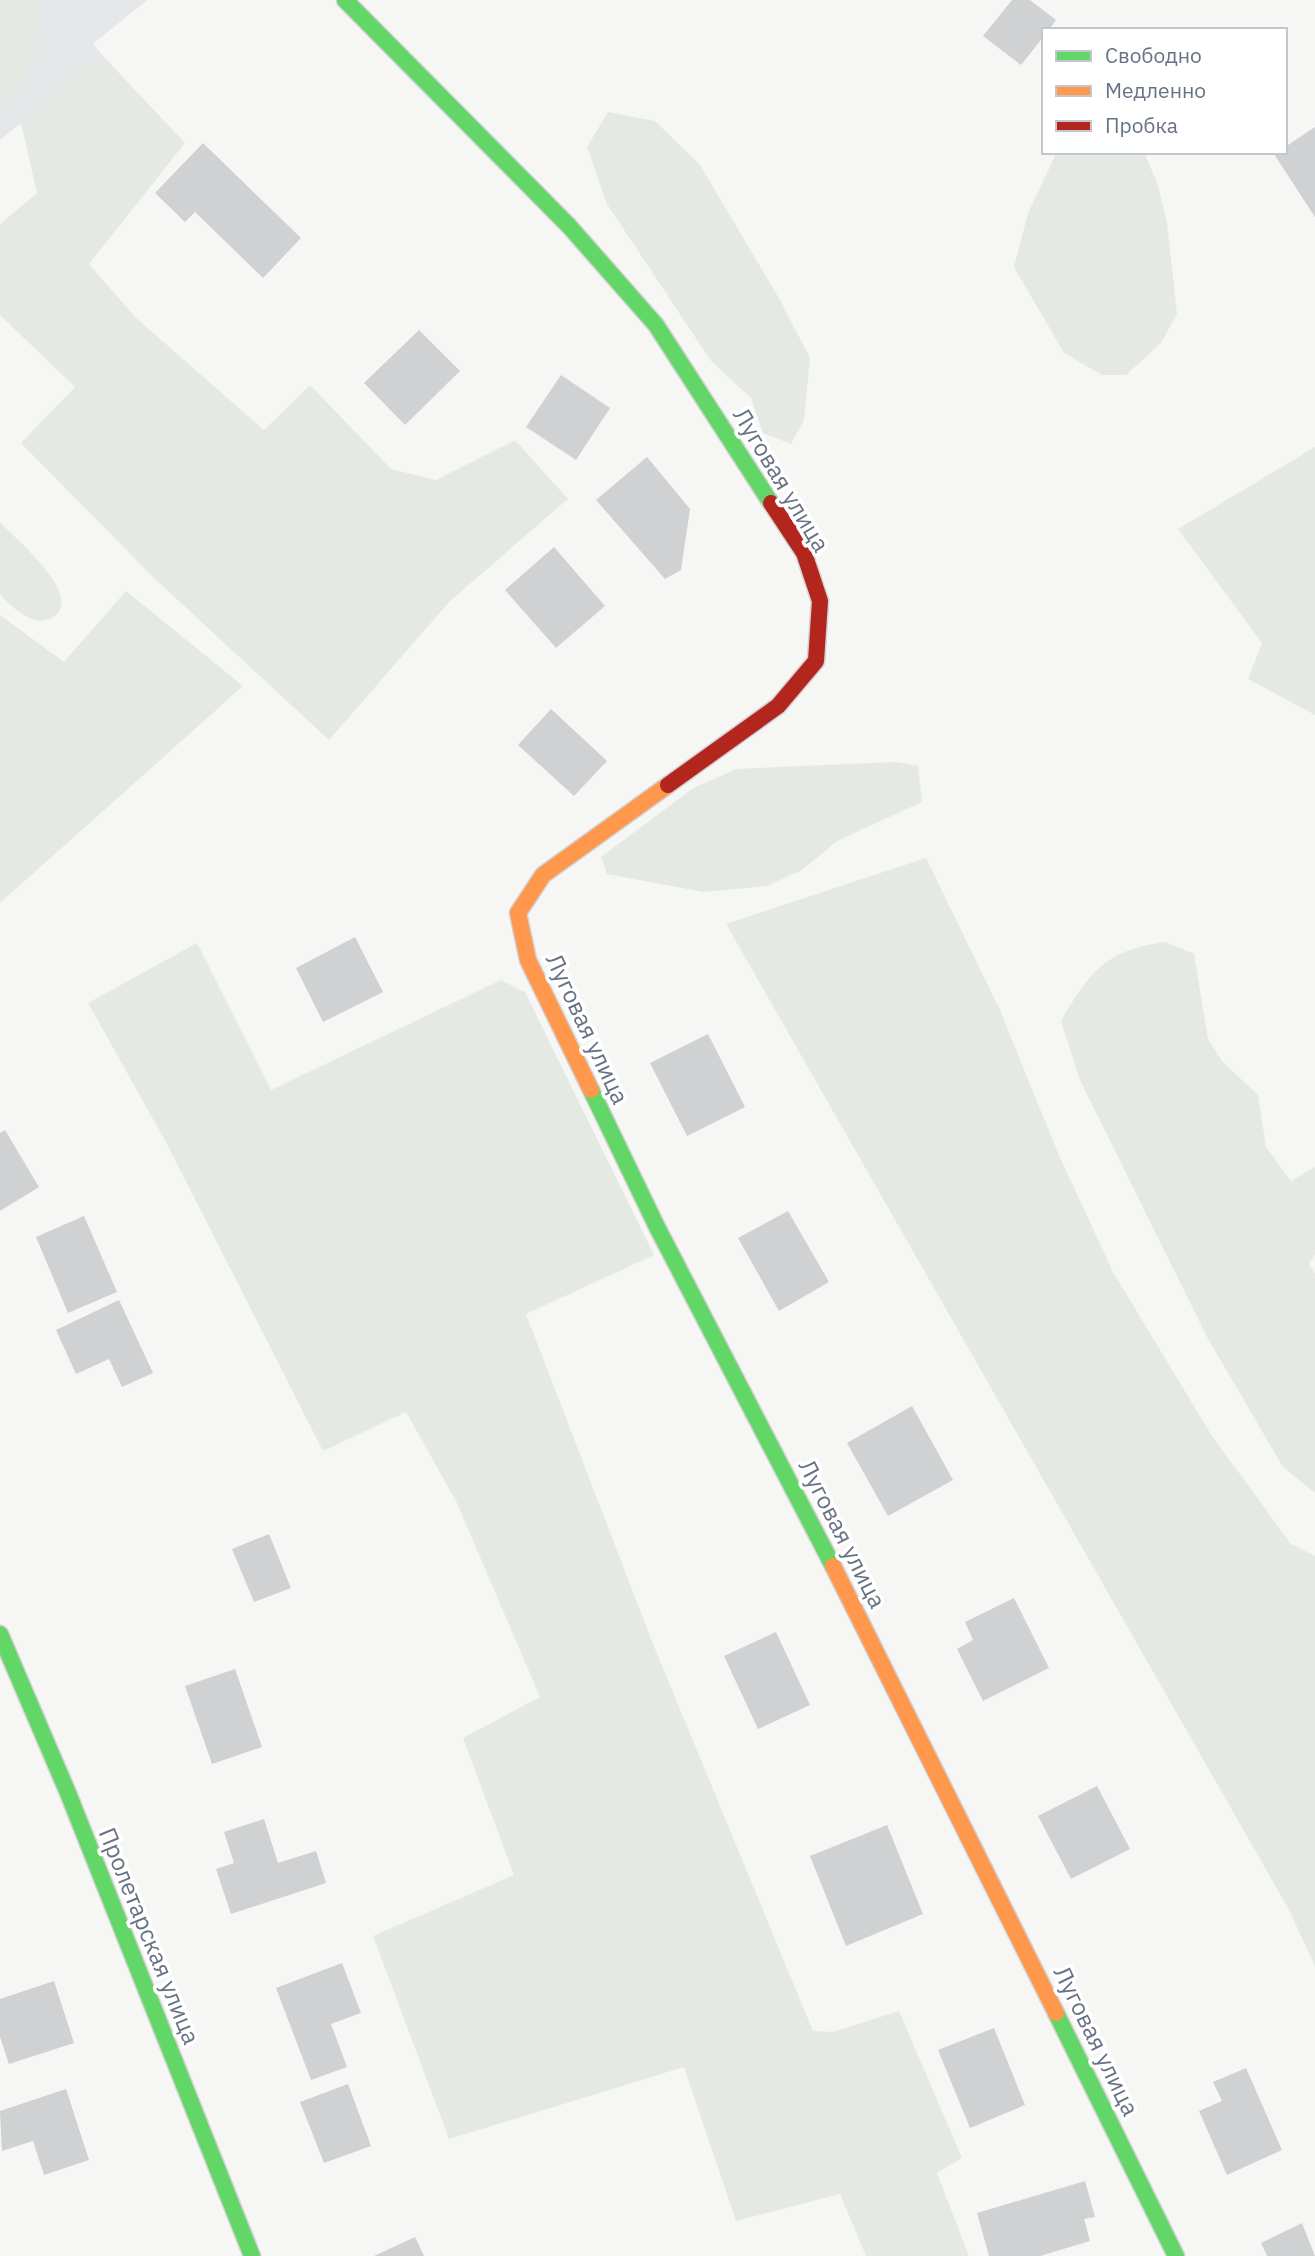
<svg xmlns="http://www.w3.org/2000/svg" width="1315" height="2256" viewBox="0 0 1315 2256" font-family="'IBM Plex Sans',sans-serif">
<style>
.built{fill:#e6e7e8}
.green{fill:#e5e9e4}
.building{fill:#d0d1d2}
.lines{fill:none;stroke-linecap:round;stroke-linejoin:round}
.fast-casing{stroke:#d2d2d3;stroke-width:19}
.slow-casing{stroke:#d2d2d3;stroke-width:19}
.jam-casing{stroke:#d2d2d3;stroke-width:19}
.fast{stroke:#63d668;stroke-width:16}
.slow{stroke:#ff974d;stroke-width:16}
.jam{stroke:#b3261e;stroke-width:16}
.labels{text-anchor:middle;stroke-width:7;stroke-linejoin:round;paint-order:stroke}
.street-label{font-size:24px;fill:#677284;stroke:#fff}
</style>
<rect width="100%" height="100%" fill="#f6f6f5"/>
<polygon class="built" points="0,0 147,0 93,44 103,56 0,140"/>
<g class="green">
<path d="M 0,0 L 35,0 C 44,36 29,86 0,111 Z"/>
<polygon points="103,56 185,143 89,264 135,317 264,430 310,385 391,469 436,480 515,440 568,499 450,601 329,740 154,578 21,443 75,387 0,315 0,224 37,193 21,123"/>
<polygon points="608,112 655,121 700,165 780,300 810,358 804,420 791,444 763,433 751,398 711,361 607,204 587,147"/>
<polygon points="1057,152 1144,152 1158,185 1167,223 1177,314 1161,343 1126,375 1102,375 1064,353 1014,267 1028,213"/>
<polygon points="1315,447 1315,715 1248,679 1262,643 1178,529"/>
<path d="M 0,522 C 17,540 56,573 61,597 C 65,617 45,625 29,618 C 19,613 7,603 0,594 Z"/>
<polygon points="126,591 243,686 0,903 0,615 64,662"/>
<polygon points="895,762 918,766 922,802 837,841 802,870 767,886 704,892 607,874 601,857 692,789 736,769"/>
<polygon points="926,858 1000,1010 1058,1153 1113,1272 1212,1436 1291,1544 1315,1556 1315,1966 1288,1908 726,924"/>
<path d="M 1165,942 L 1194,954 L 1208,1039 L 1222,1061 L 1258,1095 L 1266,1147 L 1291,1181 L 1315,1167 L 1315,1254 L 1309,1264 L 1315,1274 L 1315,1493 L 1283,1467 L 1207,1337 L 1080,1080 L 1061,1021 C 1091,971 1104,951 1165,942 Z"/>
<polygon points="197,943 271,1090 501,980 525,992 654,1255 526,1314 653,1644 813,2031 833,2032 899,2011 962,2158 937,2173 969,2256 866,2256 840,2194 736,2221 684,2067 449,2139 373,1936 514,1875 463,1738 540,1697 456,1501 406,1412 323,1451 167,1144 88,1003"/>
</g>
<g class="building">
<polygon points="1012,0 1030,0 1056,20 1049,30 1044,30 1044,36 1021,65 983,36"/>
<polygon points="1315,127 1315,217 1274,154 1285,152 1285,147"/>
<polygon points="203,143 301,238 263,278 195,212 185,222 155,193"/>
<polygon points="419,330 460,371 405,425 364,383"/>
<polygon points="561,375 610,408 576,460 526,427"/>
<polygon points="647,457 690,509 681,570 665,579 596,500"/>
<polygon points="554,547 605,606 556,648 505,590"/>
<polygon points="551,709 607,761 574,796 518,745"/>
<polygon points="355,937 383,992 323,1022 296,968"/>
<polygon points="708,1034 745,1107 687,1136 650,1063"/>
<polygon points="5,1130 39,1187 0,1211 0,1133"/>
<polygon points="788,1211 829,1282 779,1311 738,1238"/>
<polygon points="84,1216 117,1292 68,1313 36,1237"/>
<polygon points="119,1300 153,1373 122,1387 109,1359 76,1374 56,1330"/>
<polygon points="912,1406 953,1480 888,1516 847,1443"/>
<polygon points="269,1534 291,1588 254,1602 232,1549"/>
<polygon points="1014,1598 1049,1668 983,1701 957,1649 973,1640 965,1622"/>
<polygon points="776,1632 810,1705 758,1729 724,1656"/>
<polygon points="235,1669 262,1747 212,1764 185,1686"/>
<polygon points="1097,1786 1130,1849 1071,1879 1038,1816"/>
<polygon points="264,1819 278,1863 316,1851 326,1883 231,1914 216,1869 234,1863 224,1832"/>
<polygon points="887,1825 923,1914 846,1946 810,1856"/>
<polygon points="342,1963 361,2013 331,2024 347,2067 311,2080 276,1988"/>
<polygon points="54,1981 74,2043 9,2064 0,2037 0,1999"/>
<polygon points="994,2028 1025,2105 970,2128 938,2050"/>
<polygon points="1246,2068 1282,2150 1227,2175 1199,2111 1222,2101 1213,2082"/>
<polygon points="348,2084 371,2146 324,2163 300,2102"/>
<polygon points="66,2089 89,2160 44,2175 33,2141 2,2151 0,2111"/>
<polygon points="1085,2181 1095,2217 1084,2219 1090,2241 1040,2256 989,2256 977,2213"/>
<polygon points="1302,2223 1315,2256 1267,2256 1261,2243"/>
<polygon points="415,2237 424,2256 374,2256"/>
</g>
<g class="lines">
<defs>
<g id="fast">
<polyline points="345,0 569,226 656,325 771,503"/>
<polyline points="591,1090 657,1227 833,1566"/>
<polyline points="0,1634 68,1793 252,2256"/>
<polyline points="1056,2013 1176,2256"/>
</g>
<g id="slow">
<polyline points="591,1090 528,960 518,913 543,875 668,785"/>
<polyline points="833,1566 1056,2013"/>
</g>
<polyline id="jam" points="668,785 778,706 816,661 820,601 804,553 771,503"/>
</defs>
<use href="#fast" class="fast-casing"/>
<use href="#slow" class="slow-casing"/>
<use href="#jam" class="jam-casing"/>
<use href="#fast" class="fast"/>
<use href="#slow" class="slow"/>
<use href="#jam" class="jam"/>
</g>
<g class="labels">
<g class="street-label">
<text transform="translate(781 480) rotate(59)" y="8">Луговая улица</text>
<text transform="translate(587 1029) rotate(65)" y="8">Луговая улица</text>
<text transform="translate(842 1534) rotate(63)" y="8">Луговая улица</text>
<text transform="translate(149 1936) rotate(68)" y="8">Пролетарская улица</text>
<text transform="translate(1096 2041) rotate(64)" y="8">Луговая улица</text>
</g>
</g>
<rect x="1042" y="28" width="245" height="126" fill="#ffffff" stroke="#c2c7ce" stroke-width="2"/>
<rect x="1056" y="51" width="35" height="10" fill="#63d668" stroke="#c2c7ce" stroke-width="2"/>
<text x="1105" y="63" font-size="21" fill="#677284">Свободно</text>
<rect x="1056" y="86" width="35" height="10" fill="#ff974d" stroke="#c2c7ce" stroke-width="2"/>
<text x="1105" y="98" font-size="21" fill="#677284">Медленно</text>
<rect x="1056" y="121" width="35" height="10" fill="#b3261e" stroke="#c2c7ce" stroke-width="2"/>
<text x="1105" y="133" font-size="21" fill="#677284">Пробка</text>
</svg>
